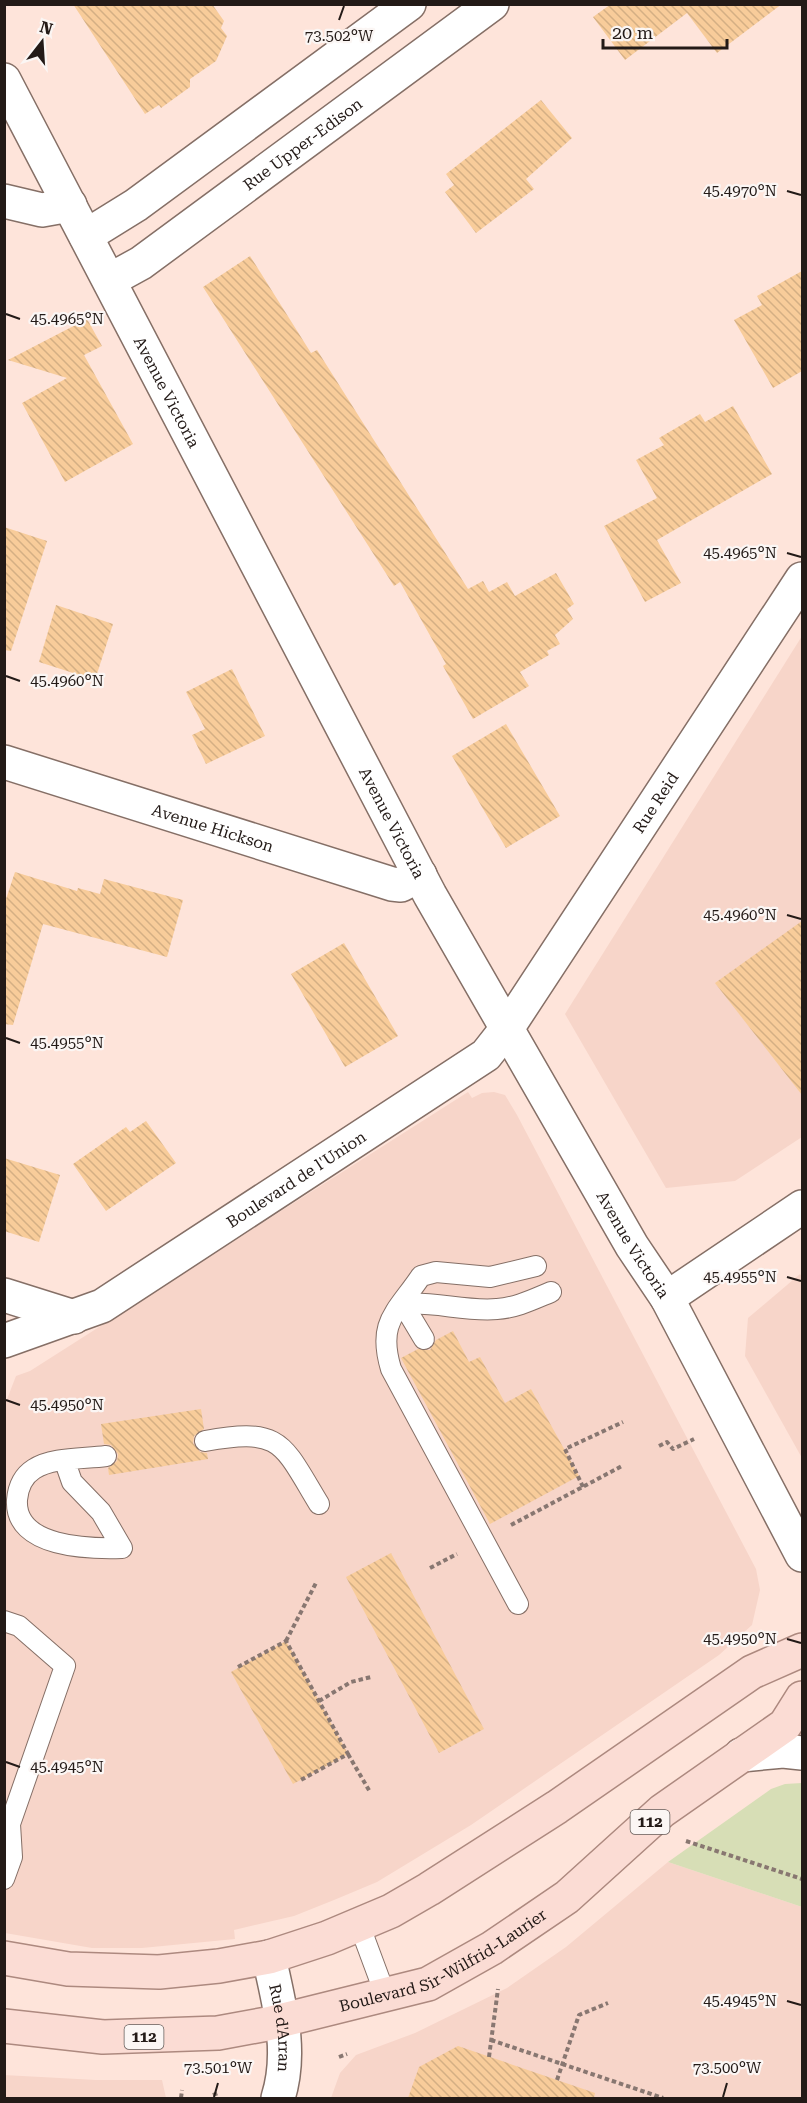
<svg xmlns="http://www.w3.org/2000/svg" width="807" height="2103" viewBox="0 0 807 2103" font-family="'Roboto Serif',serif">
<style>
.built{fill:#f7d5c9}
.grass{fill:#d7deb6}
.building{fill:url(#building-back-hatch)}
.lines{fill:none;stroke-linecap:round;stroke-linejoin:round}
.service-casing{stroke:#856f66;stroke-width:22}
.minor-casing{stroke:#856f66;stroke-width:36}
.tertiary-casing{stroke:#856f66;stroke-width:36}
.primary-casing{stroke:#ad897f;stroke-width:36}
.path{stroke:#887771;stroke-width:4;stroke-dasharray:4.5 3;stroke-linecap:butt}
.service{stroke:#fff;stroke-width:20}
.minor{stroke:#fff;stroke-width:33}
.tertiary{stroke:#fff;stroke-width:33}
.primary{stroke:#fbdcd4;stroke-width:33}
.ticks{fill:none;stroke:#231a17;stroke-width:2}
.labels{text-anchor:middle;stroke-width:4.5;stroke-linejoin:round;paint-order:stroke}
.shield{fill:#fbf6f4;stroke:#645c59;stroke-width:1.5}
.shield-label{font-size:15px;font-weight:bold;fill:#231a17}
.street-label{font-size:16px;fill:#231a17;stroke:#fbf6f4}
.ticks-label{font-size:15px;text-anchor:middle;fill:#231a17;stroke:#fbf6f4;stroke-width:4.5;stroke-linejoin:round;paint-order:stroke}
</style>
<defs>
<pattern id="building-back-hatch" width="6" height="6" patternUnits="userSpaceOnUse" patternTransform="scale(1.5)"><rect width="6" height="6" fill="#f8cc9a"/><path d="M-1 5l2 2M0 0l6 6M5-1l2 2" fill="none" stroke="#d4af84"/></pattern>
</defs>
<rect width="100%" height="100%" fill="#fee4da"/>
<g class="built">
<polygon points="802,636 802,1137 735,1181 666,1188 565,1014"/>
<polygon points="468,1092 472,1098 482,1093 494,1092 505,1095 517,1115 756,1569 760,1590 752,1625 719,1655 471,1825 377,1882 334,1900 294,1916 234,1930 235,1939 142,1948 92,1948 5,1933 4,1407 16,1376 30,1371"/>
<polygon points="800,1274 802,1277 802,1458 745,1356 748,1318"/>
<polygon points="668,1862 802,1907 802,2098 331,2098 340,2073 356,2055 415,2033 507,1988 566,1947"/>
<polygon points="4,2075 96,2080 162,2080 166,2098 5,2098"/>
</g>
<polygon class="grass" points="802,1783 802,1907 668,1862 771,1789 785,1784"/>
<g class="building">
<polygon points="73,4 212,4 224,21 221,28 227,36 216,61 190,79 190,87 161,108 159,105 145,114"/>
<polygon points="611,4 782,4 717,53 687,13 625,60 593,17"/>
<polygon points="541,100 572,138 526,179 534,189 476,233 445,192 454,185 446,174"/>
<polygon points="250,256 311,353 317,350 468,589 483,581 489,592 507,582 515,596 556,573 574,604 567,609 573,619 555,635 560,644 547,651 549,655 520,672 529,686 473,719 443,666 446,664 400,582 394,586 203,287"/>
<polygon points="802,271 802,371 773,388 734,320 762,305 757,296"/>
<polygon points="87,319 102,346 84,355 133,444 65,482 22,403 67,378 8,360"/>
<polygon points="733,406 772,474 657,540 681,583 645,602 604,526 657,498 636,460 664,445 659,438 700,414 705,422"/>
<polygon points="4,527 47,541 11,651 4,650"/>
<polygon points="56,605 113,624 95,680 39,662"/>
<polygon points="232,669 265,736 206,764 192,735 205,729 186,692"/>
<polygon points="506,724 560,816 506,848 452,756"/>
<polygon points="15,872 77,891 78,888 100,894 104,879 183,900 167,957 43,924 13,1025 4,1024 4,905"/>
<polygon points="802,921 802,1095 715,983"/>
<polygon points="344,943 398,1036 345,1067 291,974"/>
<polygon points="146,1121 176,1163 106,1211 73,1164 126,1127 130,1132"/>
<polygon points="4,1158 60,1175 39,1242 4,1231"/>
<polygon points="453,1331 469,1362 480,1357 505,1403 531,1389 579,1476 490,1524 401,1358 418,1349 430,1350 436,1340"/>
<polygon points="201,1409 204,1429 194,1436 193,1443 200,1452 207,1453 208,1459 109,1475 108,1468 117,1461 118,1454 111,1445 104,1444 101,1424"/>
<polygon points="391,1553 484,1729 439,1753 346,1577"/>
<polygon points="286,1641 348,1754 293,1784 231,1672"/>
<polygon points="458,2046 595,2093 594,2098 408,2098 419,2067"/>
</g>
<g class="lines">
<defs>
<g id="service">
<path d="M 403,1304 C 434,1301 466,1312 497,1309 C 516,1308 534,1299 551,1292"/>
<polyline points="403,1304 424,1339"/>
<path d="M 205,1441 C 282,1427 282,1443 319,1504"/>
<path d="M 65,1462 L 72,1482 L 101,1512 L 122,1548 C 90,1549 14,1548 17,1500 C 18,1488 23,1476 34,1469 C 52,1457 84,1459 106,1456"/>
<path d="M 518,1604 L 391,1369 C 377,1322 396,1313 421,1276 L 436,1272 L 490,1277 L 536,1266"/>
<polyline points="4,1621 19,1626 65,1666 10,1824 12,1857 4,1879"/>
<polyline points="359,1924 385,1994"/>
</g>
<g id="minor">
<polyline points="4,201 42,210 70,205"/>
<polyline points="86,236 136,205 409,4"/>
<path id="s1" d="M 110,280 L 141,263 L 492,4"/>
<path id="s2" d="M 4,762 L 392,884 L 401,885 L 420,875"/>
<polyline points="4,1295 74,1317"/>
<polyline points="667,1298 802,1207"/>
<path id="s3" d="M 4,1341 L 102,1306 L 486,1055 L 508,1027 L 802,579"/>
<path id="s4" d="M 269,1957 C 279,2005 293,2050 278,2098"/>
</g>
<g id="tertiary">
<path id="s5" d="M 4,80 L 430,895 L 632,1246 L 667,1298 L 802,1555"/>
<polyline points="741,1755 783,1751 802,1753"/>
</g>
<g id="primary">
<polyline points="4,1958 68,1969 159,1972 219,1966 269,1957 327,1938 391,1911 429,1889 557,1807 752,1672 802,1650"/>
<path id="s6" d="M 4,2026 L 103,2037 L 218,2033 L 267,2024 L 428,1984 L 492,1948 L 567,1897 L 662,1811 L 785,1725 L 802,1698"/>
</g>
</defs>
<use href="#service" class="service-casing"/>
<use href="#minor" class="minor-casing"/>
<use href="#tertiary" class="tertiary-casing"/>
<use href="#primary" class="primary-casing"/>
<g class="path">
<polyline points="659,1446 667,1442 673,1449 694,1439"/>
<polyline points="583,1487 565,1449 623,1422"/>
<polyline points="511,1525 622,1466"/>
<polyline points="430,1568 457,1554"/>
<polyline points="286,1641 317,1581"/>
<polyline points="238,1667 286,1641 348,1754 299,1781"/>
<polyline points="319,1701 351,1682 371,1677"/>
<polyline points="348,1754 370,1792"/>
<polyline points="686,1841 802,1879"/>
<polyline points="491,2040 663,2098"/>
<polyline points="339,2057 347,2054"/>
<polyline points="489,2057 498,1989"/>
<polyline points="557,2080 579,2015 608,2003"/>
<polyline points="213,2095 218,2093"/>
<polyline points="181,2098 182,2090"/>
</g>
<use href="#service" class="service"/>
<use href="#minor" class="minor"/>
<use href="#tertiary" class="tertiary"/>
<use href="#primary" class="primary"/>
</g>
<path class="ticks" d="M 339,20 L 344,6M 787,191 L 801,195M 6,314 L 20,319M 787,553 L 801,557M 6,676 L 20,681M 787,915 L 801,919M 6,1038 L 20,1043M 787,1277 L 801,1281M 6,1400 L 20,1405M 787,1639 L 801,1643M 6,1762 L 20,1767M 787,2001 L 801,2005M 214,2097 L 218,2083M 723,2097 L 727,2083"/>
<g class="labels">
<g class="shield">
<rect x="630.5" y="1810" width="39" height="24" rx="4.5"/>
<rect x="124.5" y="2025" width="39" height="24" rx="4.5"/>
</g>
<g class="shield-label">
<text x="650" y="1827">112</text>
<text x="144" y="2042">112</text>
</g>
<g class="street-label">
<text dy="6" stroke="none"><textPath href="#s1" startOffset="236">Rue Upper-Edison</textPath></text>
<text dy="6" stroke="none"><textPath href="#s5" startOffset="352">Avenue Victoria</textPath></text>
<text dy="6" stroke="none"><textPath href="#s3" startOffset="867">Rue Reid</textPath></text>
<text dy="6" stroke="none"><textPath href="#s5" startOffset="838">Avenue Victoria</textPath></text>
<text dy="6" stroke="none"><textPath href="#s2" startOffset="219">Avenue Hickson</textPath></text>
<text dy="6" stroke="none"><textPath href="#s3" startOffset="336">Boulevard de l'Union</textPath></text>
<text dy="6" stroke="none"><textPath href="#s5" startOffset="1324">Avenue Victoria</textPath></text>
<text dy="6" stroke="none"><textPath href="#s6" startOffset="453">Boulevard Sir-Wilfrid-Laurier</textPath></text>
<text dy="6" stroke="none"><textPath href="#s4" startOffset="72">Rue d'Arran</textPath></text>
</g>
</g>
<g class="ticks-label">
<text x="339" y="41">73.502°W</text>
<text x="740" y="196">45.4970°N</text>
<text x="67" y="324">45.4965°N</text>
<text x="740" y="558">45.4965°N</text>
<text x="67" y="686">45.4960°N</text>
<text x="740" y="920">45.4960°N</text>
<text x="67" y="1048">45.4955°N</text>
<text x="740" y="1282">45.4955°N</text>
<text x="67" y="1410">45.4950°N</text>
<text x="740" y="1644">45.4950°N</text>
<text x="67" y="1772">45.4945°N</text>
<text x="740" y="2006">45.4945°N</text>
<text x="218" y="2073">73.501°W</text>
<text x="727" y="2073">73.500°W</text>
</g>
<rect width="807" height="2103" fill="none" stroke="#231a17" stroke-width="12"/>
<g transform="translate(42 42) rotate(17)" stroke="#fbf6f4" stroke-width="4.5" paint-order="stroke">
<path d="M0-4.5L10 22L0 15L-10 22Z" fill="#231a17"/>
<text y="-9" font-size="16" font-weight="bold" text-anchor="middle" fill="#231a17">N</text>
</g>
<path d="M603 39v9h124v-9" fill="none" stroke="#231a17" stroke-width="3"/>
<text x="612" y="39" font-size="18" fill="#231a17" stroke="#fbf6f4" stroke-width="4.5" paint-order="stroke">20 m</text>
</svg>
